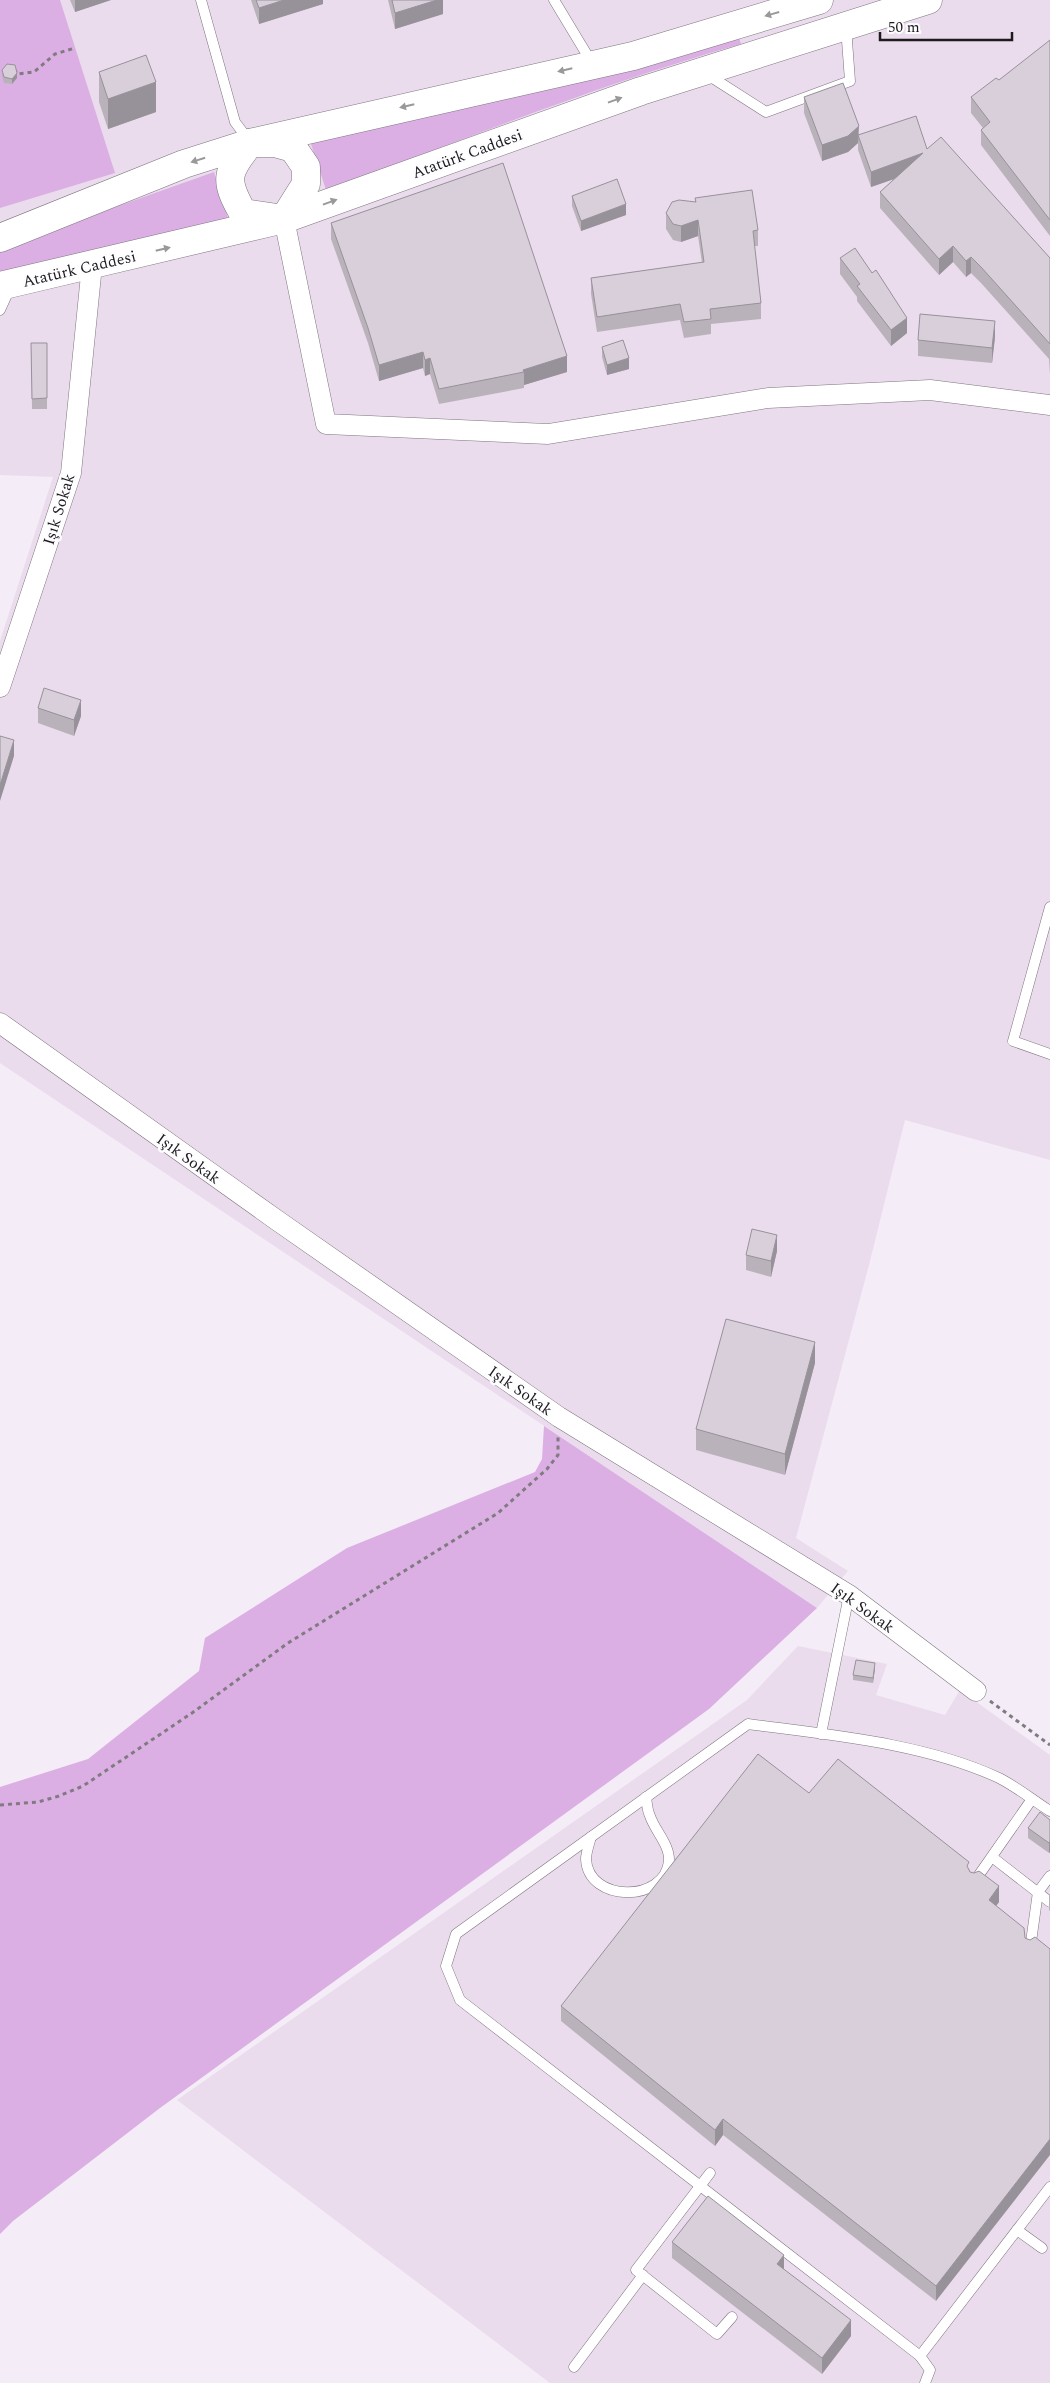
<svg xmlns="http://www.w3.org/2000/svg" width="1050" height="2383" viewBox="0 0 1050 2383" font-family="Spectral,serif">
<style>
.built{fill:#ebdced}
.green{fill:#dbafe3}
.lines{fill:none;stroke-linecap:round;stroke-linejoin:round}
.service-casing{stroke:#7d757e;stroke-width:11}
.minor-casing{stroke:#7d757e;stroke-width:21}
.primary-casing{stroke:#7d757e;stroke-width:29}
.path{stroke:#807b81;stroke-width:3;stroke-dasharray:4 4;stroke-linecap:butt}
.service{stroke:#fff;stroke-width:10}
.minor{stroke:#fff;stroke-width:20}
.primary{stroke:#fff;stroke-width:28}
.wall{fill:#bab2bb}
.shaded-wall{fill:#979199}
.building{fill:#d8cfda;stroke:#979199}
.oneway{fill:#99989a}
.labels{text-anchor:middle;stroke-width:5;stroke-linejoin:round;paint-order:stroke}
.street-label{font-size:16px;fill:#1d1a1e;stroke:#fdfcfe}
</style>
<rect width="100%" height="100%" fill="#f4ecf6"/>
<g class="built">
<polygon points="0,0 1050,0 1050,1160 905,1120 869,1265 796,1538 848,1571 817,1608 0,1063 0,641 53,477 0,475"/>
<polygon points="798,1646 887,1664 876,1695 945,1715 960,1690 1050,1755 1050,2383 550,2383 177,2100 747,1700"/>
</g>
<g class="green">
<polygon points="0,0 60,0 115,173 0,208"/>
<path d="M 738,34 L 741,44 C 600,84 464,140 326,190 L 310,141 Z"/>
<polygon points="214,172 229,222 0,274 0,251 76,221"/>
<polygon points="544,1426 817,1608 709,1709 160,2108 13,2221 0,2234 0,1787 88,1759 199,1671 205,1638 347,1548 535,1472 542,1459"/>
</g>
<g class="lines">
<defs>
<g id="service">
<polyline points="201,0 235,122 250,142"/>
<polyline points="554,0 592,63"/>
<polyline points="708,75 766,112 850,81 846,27"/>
<polyline points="0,310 10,288"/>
<polyline points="1050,907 1013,1041 1050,1054"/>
<polyline points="821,1734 849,1595"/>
<path d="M 1050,1811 C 1034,1801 1017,1787 999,1778 C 924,1743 830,1735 748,1724 L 456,1934 L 446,1966 L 460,2000 L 920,2356 L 1050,2187"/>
<path d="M 591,1837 C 589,1844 586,1853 586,1859 C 588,1903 665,1903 669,1861 C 670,1845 655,1831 650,1816 C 647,1810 647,1803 646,1797"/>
<polyline points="992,1857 1050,1902"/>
<polyline points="974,1882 1032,1799"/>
<polyline points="1030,1949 1038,1892 1050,1876"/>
<polyline points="710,2173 636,2270 717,2334 732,2317"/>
<polyline points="1017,2230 1042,2248"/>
<polyline points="920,2356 930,2370 925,2383"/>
<polyline points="574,2367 643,2275"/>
</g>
<g id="minor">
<polyline points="284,219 326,424 548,434 768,398 930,390 1050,405"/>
<polyline points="0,687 71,473 92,265"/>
<polyline points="0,1023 278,1221 559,1417 849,1595 976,1691"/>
</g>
<g id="primary">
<path d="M 250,143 L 275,143 L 293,148 L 306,167 L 306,184 L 284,219 L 243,213 C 224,180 226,172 250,143 Z"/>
<polyline points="0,238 184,164 250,143 633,56 819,0"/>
<polyline points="0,286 284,219 641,91 928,0"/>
</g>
</defs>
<use href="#service" class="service-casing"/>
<use href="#minor" class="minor-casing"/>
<use href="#primary" class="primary-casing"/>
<g class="path">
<polyline points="14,69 18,74 34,72 55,54 75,48"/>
<polyline points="990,1701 1050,1745"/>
<polyline points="0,1805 38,1802 59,1796 83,1786 192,1713 288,1643 498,1513 547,1469 558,1455 558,1437"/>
</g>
<use href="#service" class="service"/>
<use href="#minor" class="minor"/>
<use href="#primary" class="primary"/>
</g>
<g class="wall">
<polygon points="70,0 111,0 75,12"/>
<polygon points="251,0 323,0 323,4 259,24"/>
<polygon points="388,0 443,0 443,14 395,29"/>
<polygon points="1050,41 1050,236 981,145 981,130 983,128 971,113 971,97 999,80"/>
<polygon points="2,70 17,78 12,84 4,83 2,75"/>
<polygon points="99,72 156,112 108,129 99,102"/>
<polygon points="804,97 859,134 927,149 1050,258 1050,375 1049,359 981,283 971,273 966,277 953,262 939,275 880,208 880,192 894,179 871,187 858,150 858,143 848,152 822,161 804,113"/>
<polygon points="572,196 626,215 581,231 572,206"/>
<polygon points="695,198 758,230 758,246 754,246 761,303 761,319 711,324 711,334 684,338 680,320 597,332 591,294 591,278 702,263 698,236 681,242 673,240 666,229 666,213 695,202"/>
<polygon points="331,223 567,372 524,385 524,388 439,404 430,374 425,376 423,368 379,381 368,343 331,239"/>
<polygon points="840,258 907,333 891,346 857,301 857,297 840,274"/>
<polygon points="995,337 992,363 918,356 918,340"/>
<polygon points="31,343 47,343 47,409 32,409"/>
<polygon points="602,347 629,369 607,375 602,357"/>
<polygon points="38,708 81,716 74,736 38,723"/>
<polygon points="777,1251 771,1277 746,1270 746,1255"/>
<polygon points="815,1363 785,1475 696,1450 696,1429"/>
<polygon points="875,1668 873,1683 853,1680 853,1675"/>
<polygon points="809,1793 969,1869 970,1872 999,1902 996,1906 936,2301 723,2135 715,2146 561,2021 561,2006"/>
<polygon points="1050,1820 1050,1852 1049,1853 1028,1838 1028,1828"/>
<polygon points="1049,1894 1050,1894 1050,1911 1049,1910"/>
<polygon points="672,2242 784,2269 851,2336 822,2374 672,2258"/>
</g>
<g class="shaded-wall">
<polygon points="75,0 111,0 75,12"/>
<polygon points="284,0 323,0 323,4 259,24 259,8"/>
<polygon points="437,0 443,0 443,14 395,29 395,13"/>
<polygon points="17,73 17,78 12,84 12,79"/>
<polygon points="156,82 156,112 108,129 108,99"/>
<polygon points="859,126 858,143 848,152 822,161 822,145"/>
<polygon points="923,153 923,169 871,187 871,172"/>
<polygon points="626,204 626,215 581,231 581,221"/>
<polygon points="698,220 698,236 681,242 681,226"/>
<polygon points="953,246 953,262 939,275 939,259"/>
<polygon points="971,257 971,273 966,277 966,261"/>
<polygon points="907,318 907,333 891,346 891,330"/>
<polygon points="995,321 995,337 992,363 992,348"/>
<polygon points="423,352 423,368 379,381 379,365"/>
<polygon points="567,356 567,372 524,385 524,372 523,370"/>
<polygon points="430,358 430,374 425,376 425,360"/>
<polygon points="629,358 629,369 607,375 607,365"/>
<polygon points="81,700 81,716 74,736 74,720"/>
<polygon points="14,740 14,756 0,801 0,785"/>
<polygon points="777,1235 777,1251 771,1277 771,1261"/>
<polygon points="815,1342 815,1363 785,1475 785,1454"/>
<polygon points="875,1663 875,1668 873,1683 873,1678"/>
<polygon points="1050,1841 1050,1852 1049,1853 1049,1843"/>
<polygon points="999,1886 999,1902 989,1916 989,1900"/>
<polygon points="723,2119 723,2135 715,2146 715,2130"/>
<polygon points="1050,2139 1050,2155 936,2301 936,2286"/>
<polygon points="784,2255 784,2271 777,2264"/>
<polygon points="851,2320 851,2336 822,2374 822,2358"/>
</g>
<g class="building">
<polygon points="256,0 284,0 259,8"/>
<polygon points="392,0 437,0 395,13"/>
<polygon points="1050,40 1050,220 981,130 990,122 971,97 996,78 999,80"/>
<polygon points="146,55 156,82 108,99 99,72"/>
<polygon points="7,64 15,65 17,73 12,79 4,77 2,70"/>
<polygon points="843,83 859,126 848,136 822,145 804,97"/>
<polygon points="916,116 927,149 941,137 1050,258 1050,344 981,267 971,257 966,261 953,246 939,259 880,192 923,153 871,172 858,135"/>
<polygon points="503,163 567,356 523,370 524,372 439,389 430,358 425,360 423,352 379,365 368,328 331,223"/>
<polygon points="617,179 626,204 581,221 572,196"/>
<polygon points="752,190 758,230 753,231 761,303 710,309 711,319 684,322 680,304 597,317 591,278 704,262 698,220 681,226 673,224 666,213 672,202 679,200 696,202 695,198"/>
<polygon points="855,248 872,273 876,270 907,318 891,330 857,286 860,284 840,258"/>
<polygon points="920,314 995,321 992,348 918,340"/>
<polygon points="623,340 629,358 607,365 602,347"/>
<polygon points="31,343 47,343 47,398 32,399"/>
<polygon points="44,688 81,700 74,720 38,708"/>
<polygon points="0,736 14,740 0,785"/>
<polygon points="752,1229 777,1235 771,1261 746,1255"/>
<polygon points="726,1319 815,1342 785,1454 696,1429"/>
<polygon points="856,1660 875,1663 873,1678 853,1675"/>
<polygon points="758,1754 809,1793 838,1759 969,1862 967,1866 970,1872 974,1873 979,1871 999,1886 989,1900 1024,1928 1025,1938 1030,1940 1035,1937 1050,1949 1050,2139 936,2286 723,2119 715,2130 561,2006"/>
<polygon points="1040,1812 1050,1820 1050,1841 1049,1843 1028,1828"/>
<polygon points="708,2196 784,2255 777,2264 851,2320 822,2358 672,2242"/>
</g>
<defs><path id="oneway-solid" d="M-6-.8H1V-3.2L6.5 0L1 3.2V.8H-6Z" transform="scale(1.25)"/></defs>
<g class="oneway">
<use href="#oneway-solid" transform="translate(772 14) rotate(164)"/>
<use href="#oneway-solid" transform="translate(565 70) rotate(167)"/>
<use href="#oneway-solid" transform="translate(615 100) rotate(-20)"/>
<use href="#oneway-solid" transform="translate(407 106) rotate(167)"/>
<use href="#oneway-solid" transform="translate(198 160) rotate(162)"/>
<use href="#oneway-solid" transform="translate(330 202) rotate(-20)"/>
<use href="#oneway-solid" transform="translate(163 249) rotate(-13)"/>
</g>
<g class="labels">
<g class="street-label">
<text transform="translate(467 153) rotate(-20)" y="6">Atatürk Caddesi</text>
<text transform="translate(79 268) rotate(-13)" y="6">Atatürk Caddesi</text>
<text transform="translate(58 509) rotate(-73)" y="6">Işık Sokak</text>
<text transform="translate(189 1158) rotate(36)" y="6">Işık Sokak</text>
<text transform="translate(521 1390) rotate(35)" y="6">Işık Sokak</text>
<text transform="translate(863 1607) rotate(36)" y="6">Işık Sokak</text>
</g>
</g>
<path d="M880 32v8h132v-8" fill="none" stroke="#1d1a1e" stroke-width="2.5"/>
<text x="888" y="32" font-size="15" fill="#1d1a1e" stroke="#fdfcfe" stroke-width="4" paint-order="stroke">50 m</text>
</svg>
